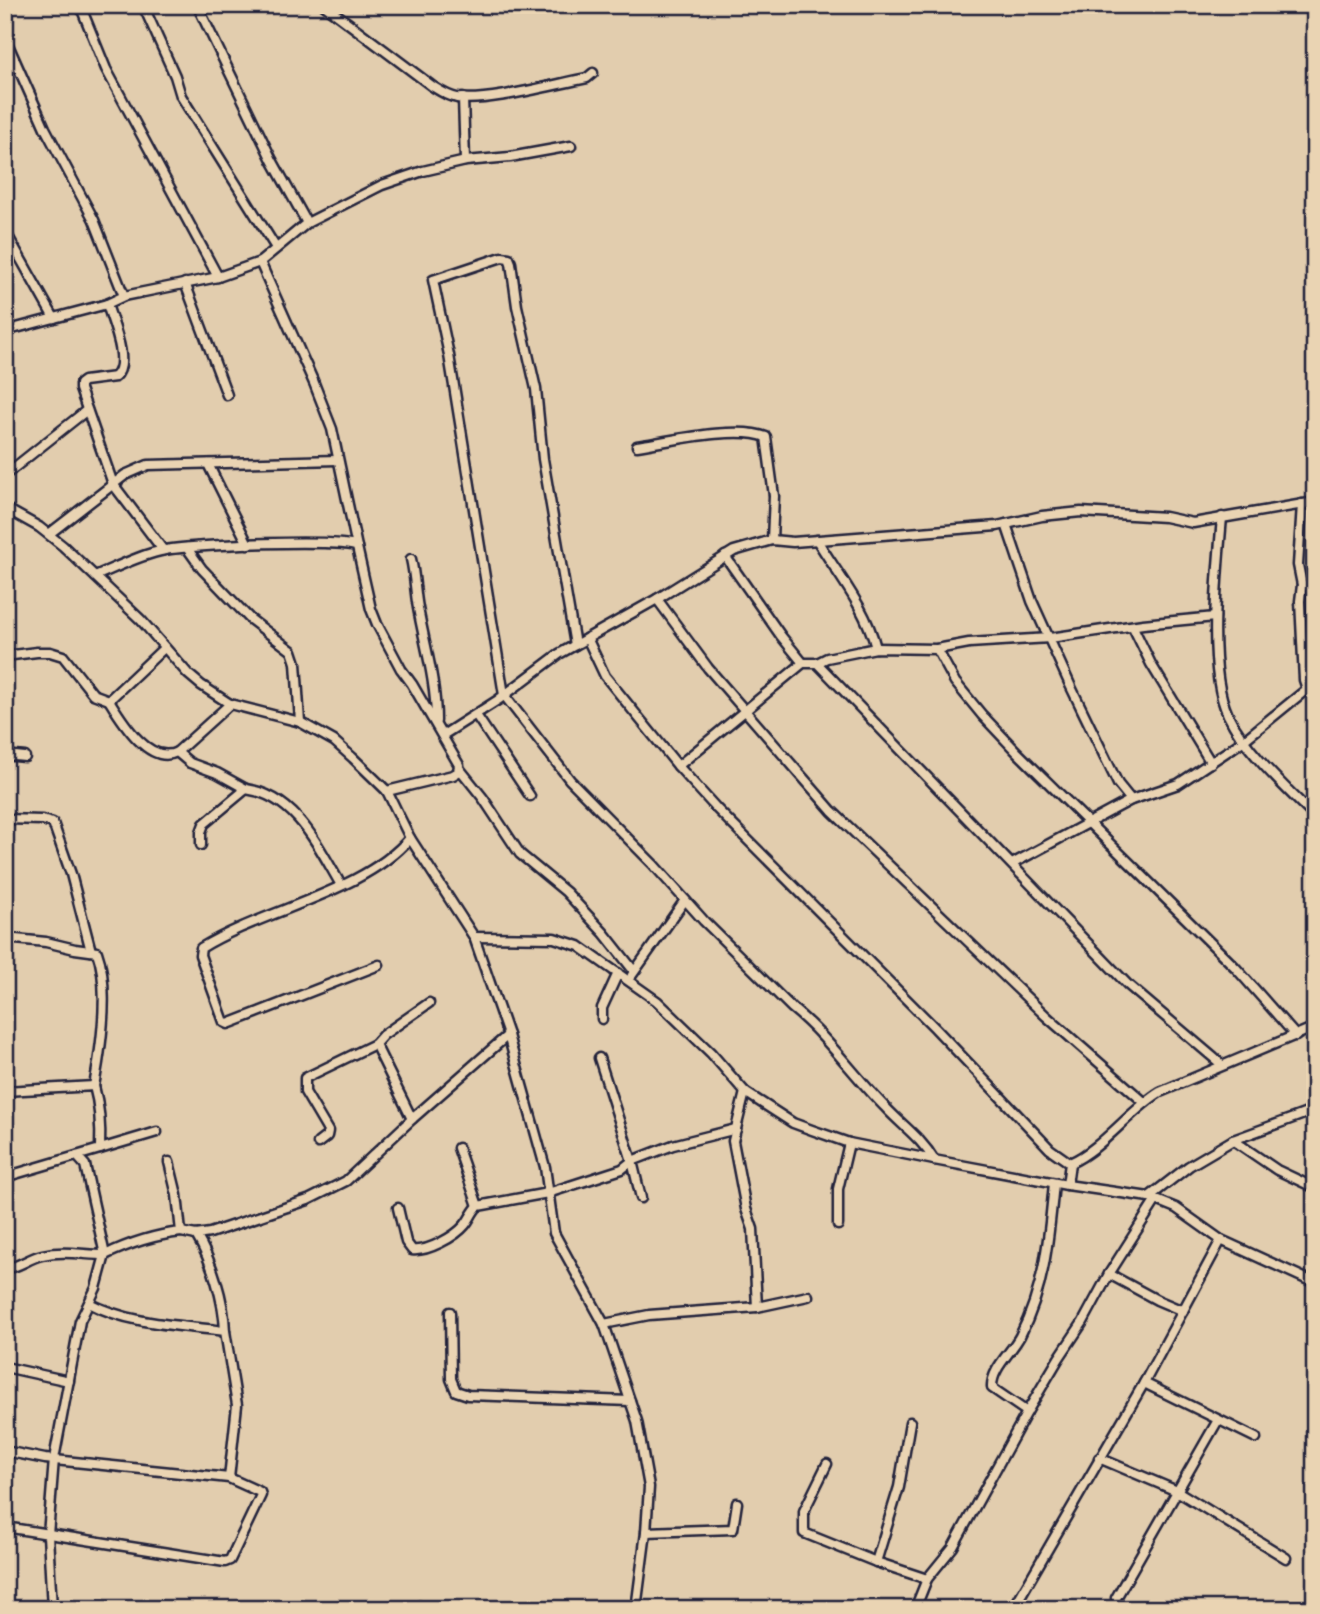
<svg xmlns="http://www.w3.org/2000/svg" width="1320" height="1614" viewBox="0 0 1320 1614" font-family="'Balsamiq Sans',sans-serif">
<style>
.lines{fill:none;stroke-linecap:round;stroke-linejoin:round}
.street-casing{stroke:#22223b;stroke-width:13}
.street{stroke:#ead4b3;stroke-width:8}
</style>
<rect width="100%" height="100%" fill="#e2cdae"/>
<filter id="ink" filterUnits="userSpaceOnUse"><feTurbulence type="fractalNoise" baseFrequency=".0143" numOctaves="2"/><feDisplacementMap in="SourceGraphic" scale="14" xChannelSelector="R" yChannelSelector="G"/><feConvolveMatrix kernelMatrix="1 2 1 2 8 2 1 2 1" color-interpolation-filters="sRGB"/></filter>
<g filter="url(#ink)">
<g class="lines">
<defs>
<g id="street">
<polyline points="80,5 106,69 218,277"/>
<polyline points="143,5 175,76 181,96 276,248"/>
<polyline points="197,5 272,160 307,223"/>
<path d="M 324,5 L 432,86 C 440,91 447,96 457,98 C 486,103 555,84 587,78 L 593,73"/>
<polyline points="5,38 45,128 94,220 124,296 107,304 5,331"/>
<polyline points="463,98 465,161"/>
<polyline points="5,231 54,318"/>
<polyline points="260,262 314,383 332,429 357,547"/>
<polyline points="185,283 227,395"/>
<polyline points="124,296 218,277 260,262 307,223 382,185 423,171 466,161 510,157 571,146"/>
<path d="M 107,304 C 112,322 131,363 115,377 L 84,381 L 80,384 L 80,389 L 113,484 L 163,550"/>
<path d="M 637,446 C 669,441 738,425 766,437 L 774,496 L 772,540"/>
<polyline points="208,464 248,544"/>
<polyline points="5,475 87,410"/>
<polyline points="1302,504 1298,565 1302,585 1300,601 1304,680 1307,689 1315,697"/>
<polyline points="5,508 39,527 63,546 141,620 188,674 201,685 230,704 300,722 334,741 353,758 387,791 410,838 474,937 508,1035 545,1167 554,1233 604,1324 637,1421 649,1487 646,1532 636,1609"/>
<path d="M 1222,517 C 1218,568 1206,669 1228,715 C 1246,752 1286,788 1315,817"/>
<polyline points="1006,524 1032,601 1071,687 1118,784 1131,800"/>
<polyline points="49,534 125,475 148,465 337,460"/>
<path d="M 817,540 C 838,575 866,608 876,648"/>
<polyline points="187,548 202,569 250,619 292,651 296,663 300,722"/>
<polyline points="725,556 781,636 803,663"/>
<path d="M 411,559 C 415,576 415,592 418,608 C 425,646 436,681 436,721"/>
<path d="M 95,576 C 117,567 142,554 165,550 C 188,545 343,538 357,547 L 371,609 L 377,624 L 401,669 L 412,684 L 459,765 L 458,772 L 453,775 L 387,791"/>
<polyline points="1302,585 1315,586"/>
<polyline points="657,599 708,668 832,811 1046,1016 1144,1102"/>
<polyline points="1133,627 1151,664 1211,763"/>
<polyline points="587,638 605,676 678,766 717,809 935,1028 1050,1149 1070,1163"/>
<path d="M 575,645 L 543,459 L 536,389 L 517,306 L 511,263 L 509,258 L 502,257 L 433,280 L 449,355 L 504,695 L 570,780 L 653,864 L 704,921 L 792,1008 C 828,1037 854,1076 886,1108 C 903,1126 922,1139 934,1160"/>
<polyline points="937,649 955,682 982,715 1017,752 1235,967 1296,1036"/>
<polyline points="5,656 37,652 50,652 63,656 93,694 109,700 164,648"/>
<polyline points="817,663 1128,985 1221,1064"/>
<path d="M 109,700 C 122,721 149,766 177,752 L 190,763 L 217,773 L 246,789 L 204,824 L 201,832 L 201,845"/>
<polyline points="476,715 530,796"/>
<polyline points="443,735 498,700 559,654 657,599 734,551 772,540 793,542 997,526 1042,516 1081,512 1165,517 1193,523 1315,502"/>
<polyline points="177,752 230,704"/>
<polyline points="5,755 25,757"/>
<polyline points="678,766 803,663 817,663 827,658 876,648 937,649 969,643 1050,638 1143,624 1215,617"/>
<polyline points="459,768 483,798 520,854 566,892 604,933 634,971"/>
<path d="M 246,789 C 296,796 318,846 341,885"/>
<polyline points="5,819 42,820 53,823 71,874 91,951"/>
<polyline points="1012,864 1131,800 1178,784 1243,741 1307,689 1315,685"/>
<polyline points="474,937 554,938 579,946 657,1001 711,1053 745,1092 793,1123 812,1130 849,1143 934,1160 1067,1185 1149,1197 1176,1208 1221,1240 1315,1283"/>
<path d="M 5,938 L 46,942 L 75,949 L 97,952 C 110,987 101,1049 94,1086"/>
<path d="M 379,965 L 228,1024 L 224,1022 L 200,955 L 201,948 C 264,909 363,893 410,838"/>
<polyline points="632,975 685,900"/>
<polyline points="602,1019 602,1008 618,973"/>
<path d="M 5,1091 L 94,1086 C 100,1107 101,1127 100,1149 L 5,1177"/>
<polyline points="745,1092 733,1141 746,1209 753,1229 757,1307"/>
<polyline points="412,1119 375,1044 383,1035 429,1003"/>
<polyline points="1233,1140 1277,1170 1315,1188"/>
<polyline points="318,1143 327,1136 328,1131 305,1092 305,1078 375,1044"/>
<polyline points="458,1148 478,1206"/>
<polyline points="100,1149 157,1132"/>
<path d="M 1070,1163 C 1102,1149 1129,1111 1160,1092 L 1315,1027"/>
<polyline points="1067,1185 1070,1163"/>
<polyline points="1149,1197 1189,1166 1233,1140 1315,1110"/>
<polyline points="641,1198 632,1161 673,1145 736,1129"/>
<path d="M 398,1208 L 406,1242 L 412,1250 C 427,1252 455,1237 465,1225 C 470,1219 472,1212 478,1206 L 548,1193 L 622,1169 L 632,1161 L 599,1058"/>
<polyline points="838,1225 838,1189 849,1143"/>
<polyline points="181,1232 196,1235 210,1233 308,1200 346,1181 412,1119 508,1035"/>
<path d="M 196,1235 C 212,1261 224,1300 225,1331"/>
<path d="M 5,1269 C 19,1267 29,1258 42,1255 C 64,1250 84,1255 105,1255 L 85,1165 L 77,1156"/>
<polyline points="1109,1274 1157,1300 1183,1311"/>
<path d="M 89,1303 C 131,1325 179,1325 225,1331 L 237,1405 L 229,1478"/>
<polyline points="450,1312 451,1379 456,1391 468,1395 630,1401"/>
<polyline points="604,1324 649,1315 757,1307 808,1296"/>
<polyline points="5,1367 69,1381"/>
<polyline points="1144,1383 1256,1438"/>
<path d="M 1027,1412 L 992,1388 C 991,1369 1011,1353 1020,1336 C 1045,1288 1049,1236 1054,1183"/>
<polyline points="5,1451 45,1459 229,1478 260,1492 261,1495 230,1560 225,1562 5,1527"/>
<polyline points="1099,1458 1177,1491 1286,1558"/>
<polyline points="827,1464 804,1511 804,1533 876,1562 927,1579"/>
<polyline points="646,1532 733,1529 737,1503"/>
<polyline points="876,1562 899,1487 910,1422"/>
<polyline points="1116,1598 1218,1420"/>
<polyline points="52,1604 68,1609"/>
<polyline points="5,1608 52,1609"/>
<path d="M 52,1609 L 48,1535 L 54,1459 L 80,1321 L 96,1288 L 105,1255 C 130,1243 154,1235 181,1232 L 177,1195 L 169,1162"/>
<polyline points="418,1609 419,1606"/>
<polyline points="915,1609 927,1579 953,1547 1027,1412 1059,1358 1083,1322 1109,1274 1156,1200"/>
<polyline points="1013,1609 1144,1383 1221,1240"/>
</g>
</defs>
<use href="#street" class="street-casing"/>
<use href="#street" class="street"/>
</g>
</g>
<rect width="1320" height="1614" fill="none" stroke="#ead4b3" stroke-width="28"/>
<rect x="14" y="14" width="1292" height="1586" fill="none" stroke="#22223b" stroke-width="2.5" filter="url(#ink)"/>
</svg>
